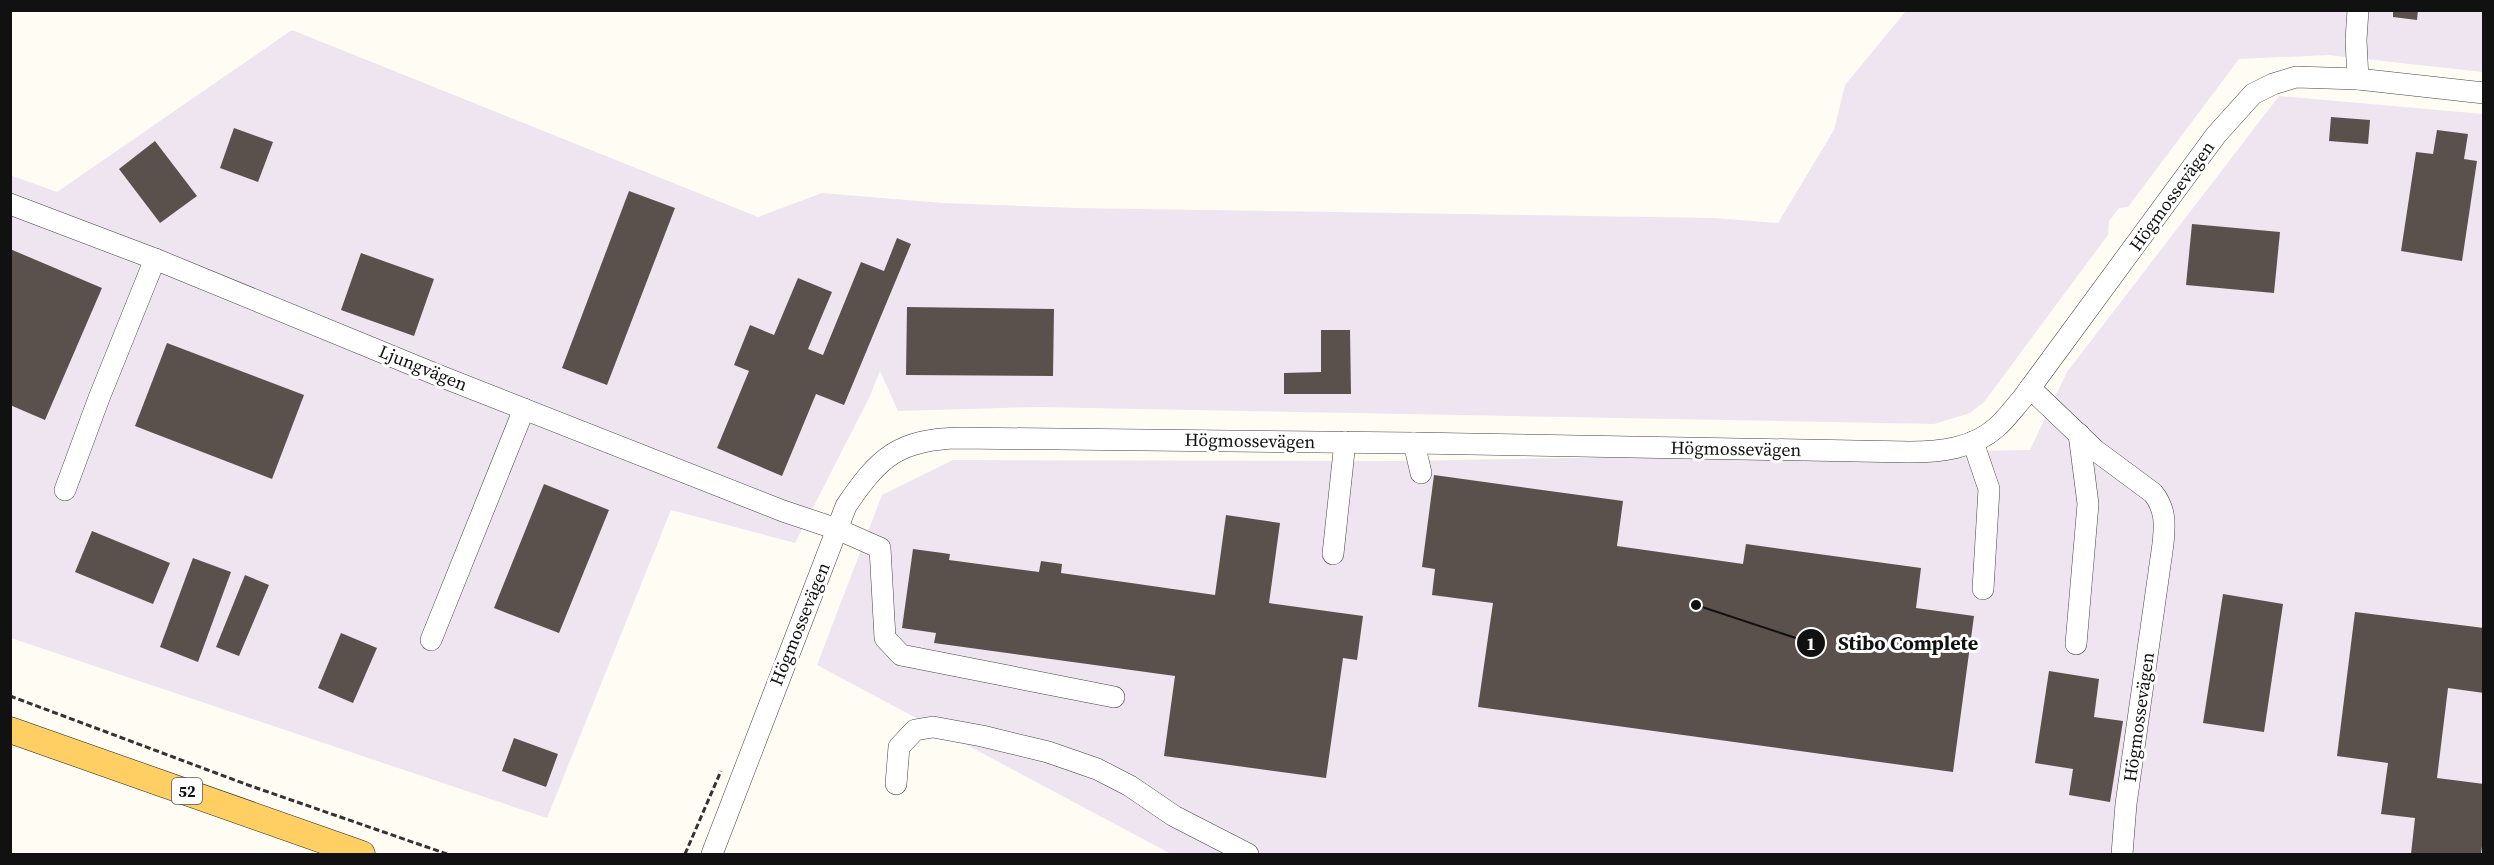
<svg xmlns="http://www.w3.org/2000/svg" width="2494" height="865" viewBox="0 0 2494 865" font-family="'Source Serif 4',serif">
<style>
.industrial{fill:#eee5f0}
.building{fill:#5b514c}
.lines{fill:none;stroke-linecap:round;stroke-linejoin:round}
.minor-casing{stroke:#444;stroke-width:22}
.major-casing{stroke:#222;stroke-width:27}
.path{stroke:#333;stroke-width:3;stroke-dasharray:6 3;stroke-linecap:butt}
.minor{stroke:#fff;stroke-width:21}
.major{stroke:#ffcf64;stroke-width:26}
.labels{text-anchor:middle;stroke-width:6;stroke-linejoin:round;paint-order:stroke}
.shield{fill:#fff;stroke:#585858;stroke-width:1.5}
.shield-label{font-size:16px;font-weight:bold;fill:#111}
.street-label{font-size:18px;fill:#111;stroke:#fff}
.leader{fill:none;stroke:#111;stroke-width:2}
.callout-dot{fill:#111;stroke:#fff;stroke-width:2}
.mark-label{font-size:18px;text-anchor:middle;font-weight:bold;fill:#fff}
.callout-label{font-size:20px;text-anchor:middle;font-weight:bold;fill:#111;stroke:#fff;stroke-width:6;stroke-linejoin:round;paint-order:stroke}
</style>
<rect width="100%" height="100%" fill="#fffcf4"/>
<g class="industrial">
<polygon points="1906,11 2483,11 2483,72 2328,55 2239,59 2128,207 2119,208 2109,221 2108,235 1984,402 1970,413 1934,424 1036,407 898,411 880,371 869,398 795,543 671,510 547,818 11,638 10,175 57,192 292,30 758,217 822,193 943,203 1075,208 1714,218 1778,223 1834,130 1845,85"/>
<polygon points="2279,96 2483,114 2483,854 1171,854 817,665 882,495 953,460 1399,461 2030,450 2067,372"/>
</g>
<g class="building">
<polygon points="2393,10 2418,10 2417,20 2393,17"/>
<polygon points="2331,117 2370,120 2368,144 2329,141"/>
<polygon points="234,128 273,142 258,182 220,168"/>
<polygon points="2437,130 2468,134 2464,159 2477,161 2462,261 2401,251 2416,152 2433,154"/>
<polygon points="155,141 197,196 160,223 119,169"/>
<polygon points="629,191 675,208 607,385 562,368"/>
<polygon points="2192,224 2280,232 2274,293 2186,285"/>
<polygon points="897,238 911,244 844,405 816,394 782,476 717,448 749,371 734,365 750,325 774,335 798,278 832,292 808,349 823,355 861,262 884,271"/>
<polygon points="10,249 102,288 45,420 10,405"/>
<polygon points="361,253 434,279 414,336 341,310"/>
<polygon points="907,307 1054,309 1053,376 906,375"/>
<polygon points="1321,330 1350,330 1351,394 1284,394 1284,373 1321,372"/>
<polygon points="167,343 304,395 272,479 135,426"/>
<polygon points="1434,475 1623,501 1617,546 1743,564 1746,544 1921,568 1916,608 1974,616 1953,772 1478,707 1493,603 1432,595 1435,569 1422,567"/>
<polygon points="544,484 609,510 559,633 494,608"/>
<polygon points="1226,515 1280,523 1269,603 1363,616 1357,660 1343,658 1326,778 1164,756 1175,676 934,643 936,633 902,628 913,549 950,554 949,560 1039,572 1041,561 1062,564 1061,573 1215,595"/>
<polygon points="92,531 170,563 153,604 75,572"/>
<polygon points="193,558 231,572 198,662 160,647"/>
<polygon points="245,575 269,585 239,656 216,647"/>
<polygon points="2223,594 2283,604 2264,732 2203,723"/>
<polygon points="2355,612 2484,628 2484,693 2448,688 2437,778 2484,784 2484,832 2481,854 2411,854 2415,818 2381,814 2388,763 2337,756"/>
<polygon points="341,633 377,648 353,703 318,688"/>
<polygon points="2049,671 2099,679 2094,717 2123,721 2110,802 2069,795 2073,769 2035,763"/>
<polygon points="514,738 558,754 546,787 502,771"/>
</g>
<g class="lines">
<defs>
<g id="minor">
<polyline points="2358,10 2356,40 2358,79"/>
<polyline points="10,204 155,259 435,374 783,511 837,529 880,548 885,638 901,655 1114,697"/>
<path d="M 2030,388 L 2095,450 L 2153,493 C 2166,509 2165,525 2163,544 L 2126,804 L 2122,854"/>
<polyline points="1973,442 1989,489 1983,589"/>
<polyline points="1414,443 1421,473"/>
<polyline points="65,490 99,398 155,259"/>
<polyline points="1333,554 1345,442"/>
<polyline points="431,640 524,409"/>
<polyline points="2076,644 2088,504 2079,434"/>
<polyline points="896,784 899,747 915,730 933,727 982,736 1048,752 1097,769 1130,786 1174,816 1248,854"/>
<path d="M 712,854 L 846,506 C 879,457 899,439 960,438 L 1414,443 L 1909,452 C 1939,452 1973,449 1997,427 C 2006,419 2014,408 2022,399 L 2216,135 L 2253,94 L 2273,84 L 2296,77 L 2358,79 L 2484,93"/>
</g>
<polyline id="major" points="10,730 362,854"/>
</defs>
<use href="#minor" class="minor-casing"/>
<use href="#major" class="major-casing"/>
<g class="path">
<polyline points="10,696 248,785 447,854"/>
<polyline points="685,854 721,771"/>
</g>
<use href="#minor" class="minor"/>
<use href="#major" class="major"/>
</g>
<g class="labels">
<rect class="shield" x="172" y="778" width="30" height="26" rx="4.5"/>
<g class="shield-label">
<text x="187" y="797">52</text>
</g>
<g class="street-label">
<text transform="translate(2172 196) rotate(-54)" y="6">Högmossevägen</text>
<text transform="translate(423 368) rotate(22)" y="6">Ljungvägen</text>
<text transform="translate(1250 441) rotate(1)" y="6">Högmossevägen</text>
<text transform="translate(1736 449) rotate(1)" y="6">Högmossevägen</text>
<text transform="translate(800 624) rotate(-68)" y="6">Högmossevägen</text>
<text transform="translate(2139 717) rotate(-82)" y="6">Högmossevägen</text>
</g>
</g>
<path class="leader" d="M1696 605L1811 643"/>
<g class="callout-dot">
<circle cx="1696" cy="605" r="6"/>
<circle cx="1811" cy="643" r="15"/>
</g>
<g class="mark-label">
<text x="1811" y="650">1</text>
</g>
<g class="callout-label">
<text x="1908" y="650">Stibo Complete</text>
</g>
<rect width="2494" height="865" fill="none" stroke="#111111" stroke-width="24"/>
</svg>
